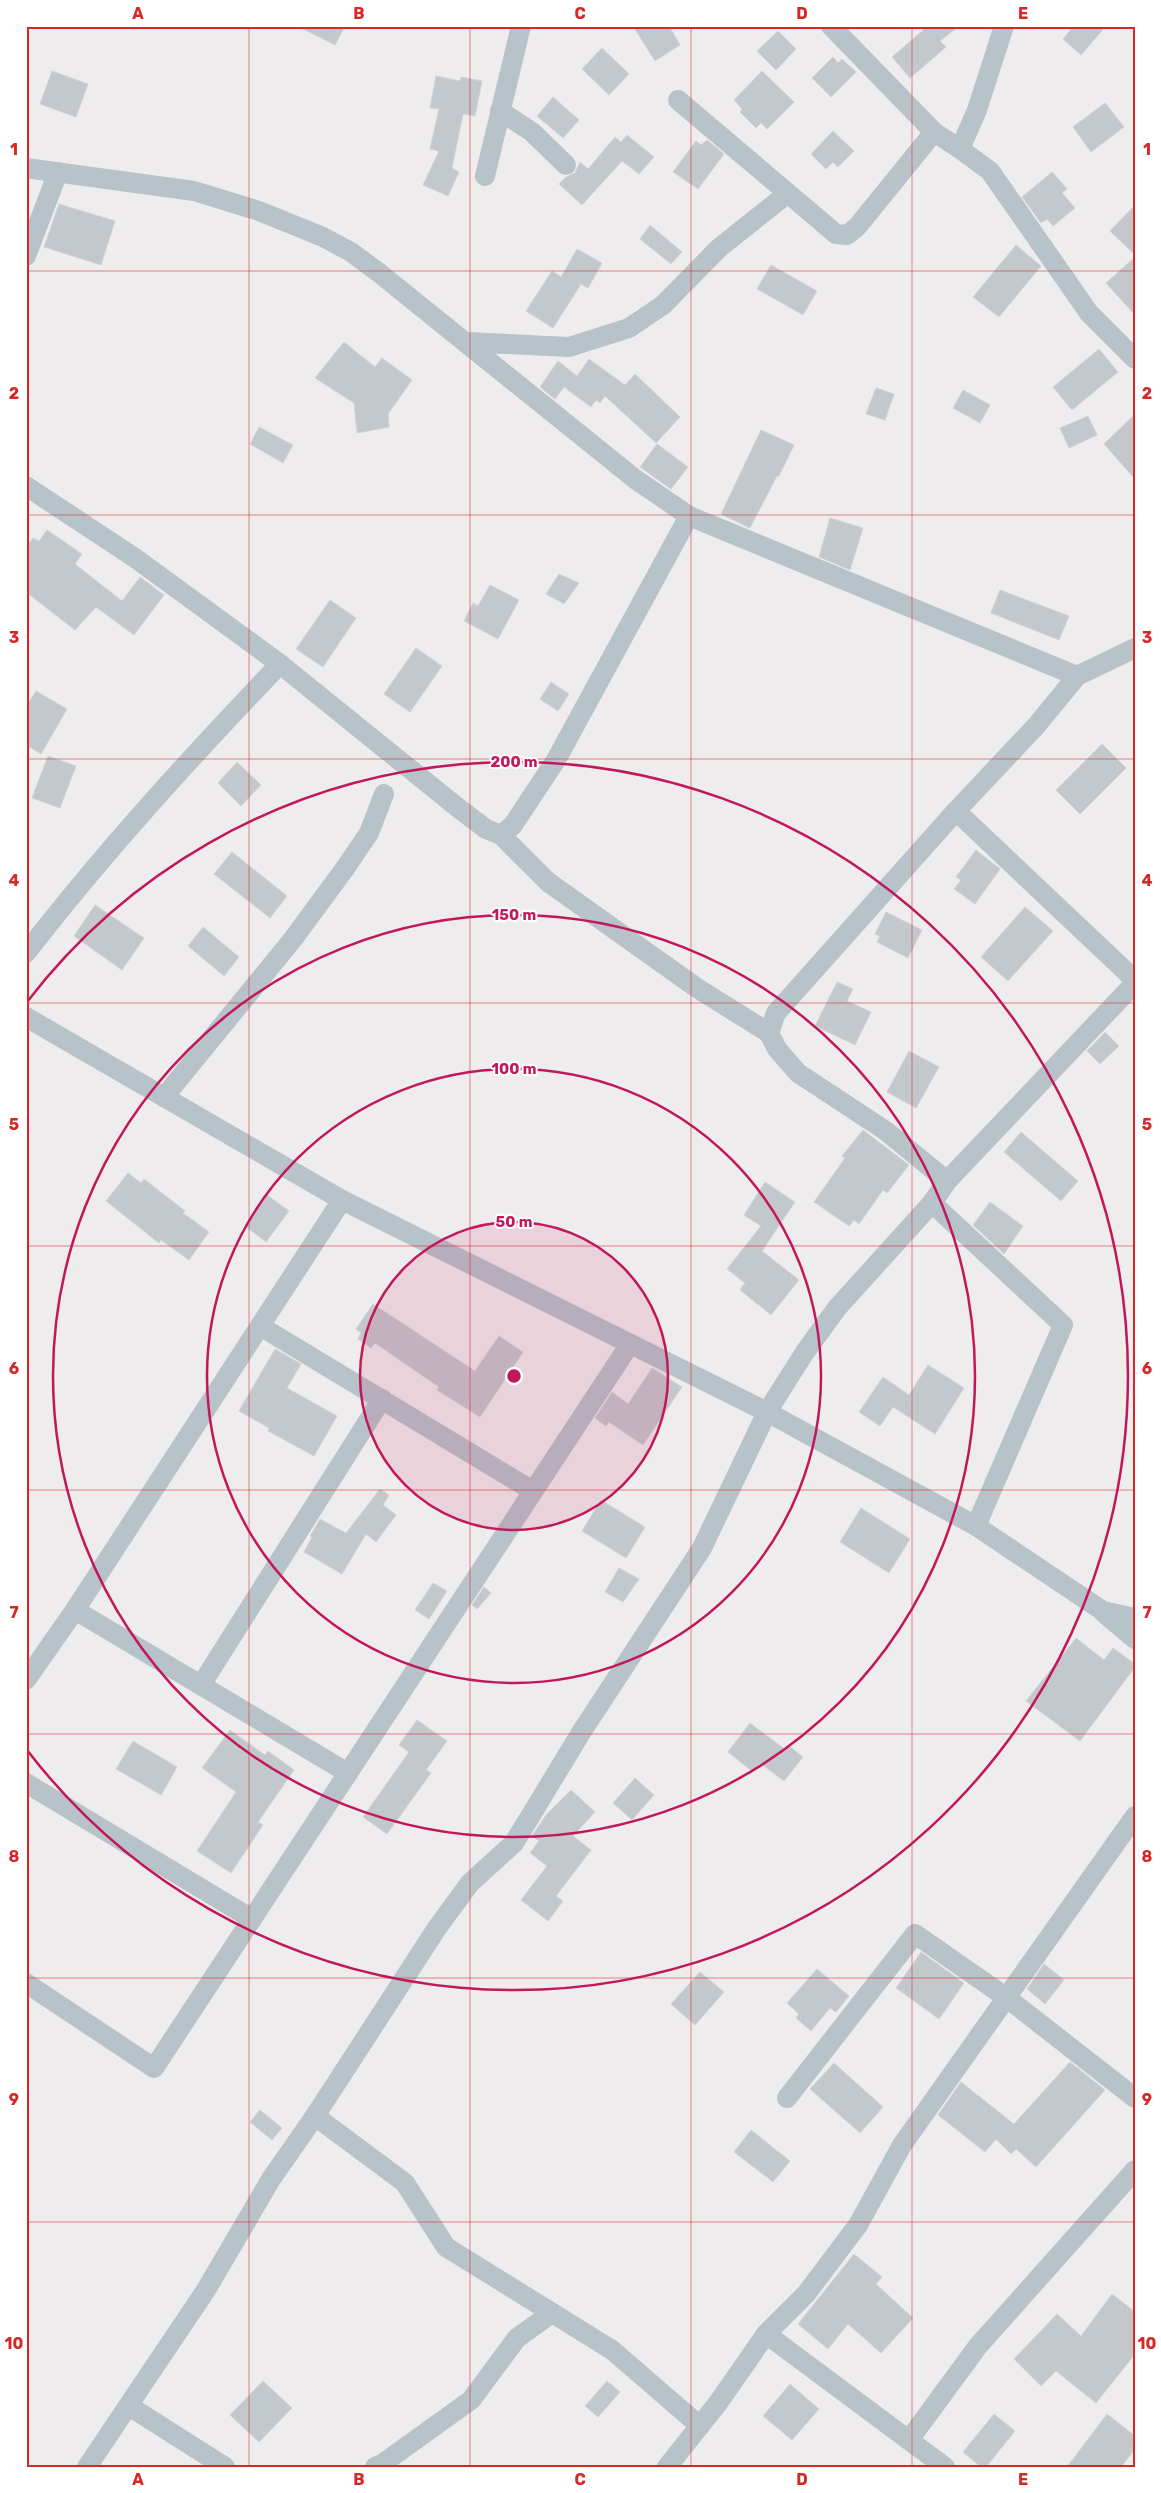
<svg xmlns="http://www.w3.org/2000/svg" width="1161" height="2493" viewBox="0 0 1161 2493" font-family="Rubik,sans-serif">
<style>
.building{fill:#c3c8cc;stroke:#d0d4d8}
.lines{fill:none;stroke-linecap:round;stroke-linejoin:round}
.street{stroke:#b7c3c9;stroke-width:20}
.grid{fill:none;stroke:#d62828;stroke-width:1;stroke-opacity:0.55}
.ring{fill:none;stroke:#c2185b;stroke-width:2.5}
.centre{fill:#c2185b;stroke:#fff;stroke-width:2.5}
.ring-label{font-size:15px;text-anchor:middle;font-weight:bold;fill:#c2185b;stroke:#fff;stroke-width:4;stroke-linejoin:round;paint-order:stroke}
.neatline{fill:none;stroke:#d62828;stroke-width:2}
.grid-label{font-size:16px;text-anchor:middle;font-weight:bold;fill:#d62828}
</style>
<rect width="100%" height="100%" fill="#efeced"/>
<g class="building">
<polygon points="297,26 345,26 335,45"/>
<polygon points="633,26 669,26 680,45 655,61"/>
<polygon points="928,26 959,26 940,41 946,47 910,78 892,57"/>
<polygon points="1074,26 1106,26 1081,55 1063,39"/>
<polygon points="778,31 796,49 776,70 757,51"/>
<polygon points="602,48 629,74 609,95 582,69"/>
<polygon points="833,57 838,63 842,59 856,72 831,97 812,78"/>
<polygon points="52,71 88,84 76,117 40,104"/>
<polygon points="762,71 794,102 767,129 761,123 756,128 740,112 742,109 734,100"/>
<polygon points="436,76 460,81 461,77 482,81 475,116 463,114 452,168 459,172 448,196 423,185 439,151 430,149 439,109 430,108"/>
<polygon points="553,97 579,120 563,138 537,116"/>
<polygon points="1105,103 1124,127 1091,152 1073,127"/>
<polygon points="833,131 854,151 838,167 833,162 826,169 811,154"/>
<polygon points="627,135 654,157 639,174 622,161 582,205 559,184 566,177 575,173 580,162 588,169 615,137 621,142"/>
<polygon points="707,140 724,154 698,189 673,172 696,141 701,145"/>
<polygon points="1052,172 1067,189 1062,193 1075,208 1053,226 1047,219 1041,223 1022,197"/>
<polygon points="59,204 115,221 101,265 44,247"/>
<polygon points="1135,205 1135,255 1110,231"/>
<polygon points="650,225 682,252 671,264 640,239"/>
<polygon points="1016,245 1041,266 999,317 973,297"/>
<polygon points="577,249 602,263 588,288 581,284 553,328 526,311 552,271 561,277"/>
<polygon points="1135,257 1135,315 1106,283"/>
<polygon points="771,265 817,291 803,315 757,289"/>
<polygon points="344,342 375,367 382,358 412,380 388,414 389,427 357,433 354,403 315,378"/>
<polygon points="1099,349 1118,372 1072,410 1053,387"/>
<polygon points="589,359 625,385 635,374 680,417 656,443 605,396 600,403 596,400 591,407 564,387 555,399 540,387 558,361 577,376"/>
<polygon points="876,388 894,394 885,420 866,414"/>
<polygon points="963,390 990,405 980,423 953,408"/>
<polygon points="1135,414 1135,479 1104,444"/>
<polygon points="1088,416 1097,435 1069,448 1060,428"/>
<polygon points="259,427 293,445 283,463 250,444"/>
<polygon points="761,430 794,445 779,476 777,476 750,528 721,514"/>
<polygon points="657,444 688,467 671,489 640,467"/>
<polygon points="830,518 863,528 850,570 819,557"/>
<polygon points="47,530 82,554 75,564 122,601 140,577 164,595 134,635 96,607 75,630 26,592 26,548 33,538 39,541"/>
<polygon points="559,574 579,583 564,604 546,594"/>
<polygon points="490,585 519,600 498,639 464,621 473,603 478,606"/>
<polygon points="1000,590 1069,616 1059,640 991,613"/>
<polygon points="330,600 356,618 323,667 296,649"/>
<polygon points="416,648 442,666 410,712 384,694"/>
<polygon points="551,682 569,694 558,711 540,699"/>
<polygon points="36,691 67,709 41,754 26,745 26,707"/>
<polygon points="1102,744 1126,768 1080,814 1056,790"/>
<polygon points="48,756 76,766 60,808 32,798"/>
<polygon points="237,762 261,785 241,806 218,783"/>
<polygon points="976,850 1000,869 975,904 954,889 961,880 956,877"/>
<polygon points="232,852 287,896 270,918 214,874"/>
<polygon points="95,905 144,938 122,970 74,936"/>
<polygon points="1025,907 1053,931 1008,981 981,957"/>
<polygon points="886,912 922,930 908,958 877,942 880,936 875,934"/>
<polygon points="203,927 239,957 224,976 188,946"/>
<polygon points="837,982 853,989 847,1001 871,1012 855,1045 815,1026"/>
<polygon points="1105,1032 1119,1046 1100,1064 1087,1051"/>
<polygon points="909,1051 939,1067 916,1108 887,1092"/>
<polygon points="863,1130 909,1165 887,1193 883,1190 859,1224 854,1220 849,1226 814,1202 845,1158 842,1156"/>
<polygon points="1021,1132 1078,1181 1061,1201 1004,1152"/>
<polygon points="128,1173 141,1183 144,1179 185,1211 183,1213 209,1232 189,1260 161,1240 159,1243 106,1201"/>
<polygon points="765,1182 795,1202 762,1251 799,1280 771,1315 740,1290 745,1283 727,1269 761,1226 744,1215"/>
<polygon points="267,1195 289,1211 266,1242 245,1226"/>
<polygon points="990,1202 1023,1226 1004,1254 973,1225"/>
<polygon points="373,1304 475,1371 499,1336 523,1352 480,1417 437,1390 439,1387 375,1343 371,1348 358,1339 361,1333 356,1329"/>
<polygon points="275,1349 301,1364 287,1388 337,1416 314,1456 268,1431 269,1428 239,1411"/>
<polygon points="928,1365 964,1388 935,1434 893,1407 880,1426 859,1412 883,1377 909,1395"/>
<polygon points="652,1368 682,1387 643,1445 609,1422 606,1426 595,1418 612,1392 628,1404"/>
<polygon points="380,1489 389,1495 383,1505 396,1515 376,1542 366,1534 342,1574 304,1552 312,1537 310,1536 320,1519 346,1533"/>
<polygon points="601,1500 645,1527 626,1558 582,1531"/>
<polygon points="861,1508 910,1539 889,1573 840,1542"/>
<polygon points="619,1568 639,1579 623,1602 605,1592"/>
<polygon points="433,1583 447,1591 429,1619 415,1610"/>
<polygon points="484,1587 491,1593 477,1609 472,1605"/>
<polygon points="1076,1638 1104,1660 1113,1648 1135,1664 1135,1667 1080,1741 1026,1701"/>
<polygon points="417,1720 447,1741 426,1770 431,1773 387,1834 363,1817 409,1752 399,1745"/>
<polygon points="750,1723 786,1750 789,1746 803,1757 784,1781 760,1763 753,1772 728,1752"/>
<polygon points="230,1730 265,1755 268,1751 294,1770 258,1822 263,1825 231,1873 197,1851 236,1792 202,1768"/>
<polygon points="133,1741 177,1767 161,1795 116,1769"/>
<polygon points="635,1778 654,1795 632,1820 613,1803"/>
<polygon points="571,1790 595,1812 573,1836 591,1850 556,1896 563,1901 548,1921 521,1900 547,1866 530,1853 539,1841 532,1836 546,1815"/>
<polygon points="921,1952 964,1983 939,2019 896,1988"/>
<polygon points="1044,1964 1064,1980 1045,2004 1027,1989"/>
<polygon points="817,1969 849,1996 836,2012 830,2008 811,2031 796,2018 799,2014 787,2003"/>
<polygon points="700,1972 724,1992 695,2025 671,2004"/>
<polygon points="1070,2062 1105,2090 1036,2167 1016,2149 1011,2154 996,2139 985,2152 938,2115 961,2082 1014,2124"/>
<polygon points="834,2063 883,2107 860,2133 810,2089"/>
<polygon points="260,2110 282,2128 272,2140 250,2122"/>
<polygon points="751,2130 790,2161 773,2182 734,2152"/>
<polygon points="854,2254 882,2277 876,2284 913,2318 881,2353 848,2324 828,2349 798,2324"/>
<polygon points="1112,2294 1135,2312 1135,2354 1096,2403 1056,2371 1041,2386 1014,2359 1057,2314 1081,2336"/>
<polygon points="263,2381 292,2408 259,2442 230,2415"/>
<polygon points="607,2381 620,2392 598,2417 585,2406"/>
<polygon points="790,2384 819,2409 792,2440 763,2416"/>
<polygon points="994,2414 1015,2431 986,2467 981,2467 963,2452"/>
<polygon points="1107,2414 1135,2436 1135,2449 1121,2467 1067,2467"/>
</g>
<g class="lines">
<g class="street">
<polyline points="831,26 934,132 960,149"/>
<polyline points="1004,26 977,110 960,149 990,171 1089,313 1135,359"/>
<polyline points="678,100 836,234 847,235 857,227 934,132"/>
<polyline points="500,111 532,132 566,165"/>
<polyline points="26,168 194,191 259,211 323,237 351,252 378,272 635,479 689,516 1077,676"/>
<polyline points="485,176 521,26"/>
<polyline points="26,256 58,172"/>
<polyline points="466,342 569,347 629,328 663,305 719,248 787,194"/>
<polyline points="26,486 135,558 280,664 457,807 486,829 501,835 513,825 556,760 689,516"/>
<polyline points="956,811 1036,726 1077,676 1135,648"/>
<polyline points="501,835 548,882 697,988 769,1033"/>
<path d="M 26,953 C 105,851 191,757 280,664"/>
<polyline points="26,1017 342,1200 767,1412 976,1526 1103,1611 1135,1618"/>
<polyline points="164,1097 293,939 346,867 369,833 384,794"/>
<polyline points="947,1181 886,1131 798,1073 777,1049 769,1033 776,1013 956,811 1135,980"/>
<polyline points="932,1203 1063,1325 976,1526"/>
<polyline points="260,1326 533,1491"/>
<polyline points="75,1610 348,1773"/>
<polyline points="1104,1613 1135,1639"/>
<polyline points="26,1680 75,1610 342,1200"/>
<polyline points="201,1685 382,1399"/>
<polyline points="26,1783 252,1919"/>
<polyline points="26,1983 154,2068 630,1344"/>
<polyline points="787,2098 915,1934 1007,1998 1135,2098"/>
<polyline points="315,2116 405,2183 446,2247 612,2350 700,2426"/>
<polyline points="766,2334 945,2467"/>
<polyline points="129,2406 225,2467"/>
<polyline points="909,2440 978,2346 1135,2170"/>
<polyline points="87,2467 206,2290 271,2179 315,2116 437,1928 470,1883 514,1843 582,1731 702,1548 767,1412 805,1352 837,1308 932,1203 947,1181 1135,983"/>
<polyline points="375,2467 382,2464 471,2400 517,2338 552,2313"/>
<polyline points="667,2467 718,2403 766,2334 806,2294 858,2225 902,2145 1135,1816"/>
</g>
</g>
<path class="grid" d="M 249,26 L 249,2467M 470,26 L 470,2467M 691,26 L 691,2467M 912,26 L 912,2467M 26,271 L 1135,271M 26,515 L 1135,515M 26,759 L 1135,759M 26,1003 L 1135,1003M 26,1246 L 1135,1246M 26,1490 L 1135,1490M 26,1734 L 1135,1734M 26,1978 L 1135,1978M 26,2222 L 1135,2222"/>
<circle cx="514" cy="1376" r="154" fill="#c2185b" fill-opacity=".12"/>
<g class="ring">
<circle cx="514" cy="1376" r="154"/>
<circle cx="514" cy="1376" r="307"/>
<circle cx="514" cy="1376" r="461"/>
<path d="M27 1002A614 614 0 1 1 27 1750"/>
</g>
<circle cx="514" cy="1376" r="8" class="centre"/>
<g class="ring-label">
<text x="514" y="767">200 m</text>
<text x="514" y="920">150 m</text>
<text x="514" y="1074">100 m</text>
<text x="514" y="1227">50 m</text>
</g>
<rect width="1161" height="2493" fill="none" stroke="#ffffff" stroke-width="55"/>
<rect x="28" y="28" width="1106" height="2438" class="neatline"/>
<g class="grid-label">
<text x="138" y="19">A</text>
<text x="359" y="19">B</text>
<text x="580" y="19">C</text>
<text x="802" y="19">D</text>
<text x="1023" y="19">E</text>
<text x="14" y="155">1</text>
<text x="1147" y="155">1</text>
<text x="14" y="399">2</text>
<text x="1147" y="399">2</text>
<text x="14" y="643">3</text>
<text x="1147" y="643">3</text>
<text x="14" y="886">4</text>
<text x="1147" y="886">4</text>
<text x="14" y="1130">5</text>
<text x="1147" y="1130">5</text>
<text x="14" y="1374">6</text>
<text x="1147" y="1374">6</text>
<text x="14" y="1618">7</text>
<text x="1147" y="1618">7</text>
<text x="14" y="1862">8</text>
<text x="1147" y="1862">8</text>
<text x="14" y="2105">9</text>
<text x="1147" y="2105">9</text>
<text x="14" y="2349">10</text>
<text x="1147" y="2349">10</text>
<text x="138" y="2485">A</text>
<text x="359" y="2485">B</text>
<text x="580" y="2485">C</text>
<text x="802" y="2485">D</text>
<text x="1023" y="2485">E</text>
</g>
</svg>
